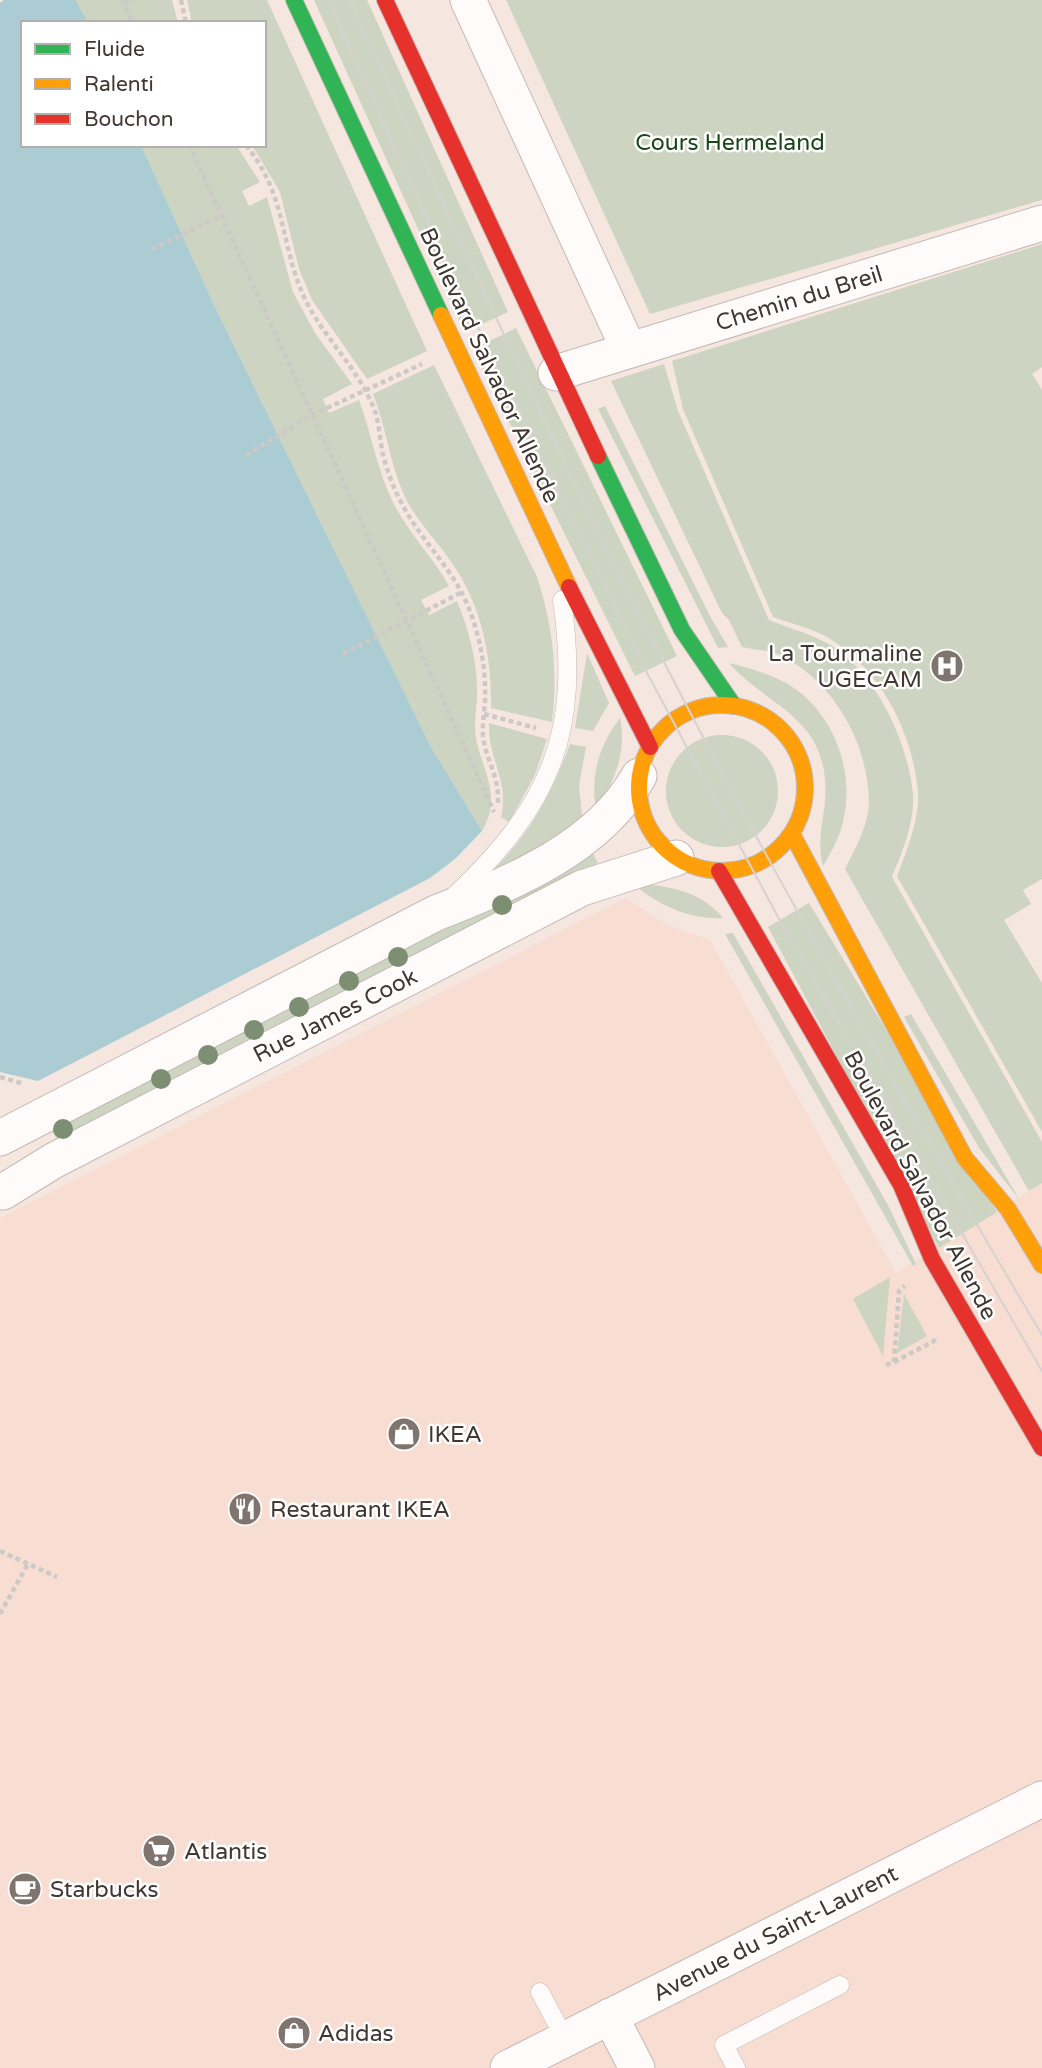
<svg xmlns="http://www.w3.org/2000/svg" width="1042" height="2068" viewBox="0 0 1042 2068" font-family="'Varela Round',sans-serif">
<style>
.built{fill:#f7ddd2}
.green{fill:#cdd4c2}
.water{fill:#abccd2}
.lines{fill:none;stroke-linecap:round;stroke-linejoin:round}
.lane-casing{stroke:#c5b9b4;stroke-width:19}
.street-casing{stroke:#c5b9b4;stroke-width:37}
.fast-casing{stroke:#c5b9b4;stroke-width:18}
.slow-casing{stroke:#c5b9b4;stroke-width:18}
.jam-casing{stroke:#c5b9b4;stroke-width:18}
.path{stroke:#cdc9c7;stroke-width:4.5;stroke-dasharray:5 3.5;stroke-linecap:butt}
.lane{stroke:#fefbfa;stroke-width:18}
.street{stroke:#fefbfa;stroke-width:35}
.fast{stroke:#30b455;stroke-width:16}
.slow{stroke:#ff9f0a;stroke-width:16}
.jam{stroke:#e5322d;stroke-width:16}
.tram{stroke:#d7d2d1;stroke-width:2}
.tree{fill:#7d8e72}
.labels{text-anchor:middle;stroke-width:5;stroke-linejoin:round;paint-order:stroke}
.park-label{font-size:23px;fill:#1a4618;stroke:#fff}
.street-label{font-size:23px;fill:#413733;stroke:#fff}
.poi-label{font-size:23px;fill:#413733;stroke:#fff;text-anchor:start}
</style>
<rect width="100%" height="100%" fill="#f5e6df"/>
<polygon class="built" points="626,898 669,926 710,940 896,1273 1042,1183 1042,2068 0,2068 0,1218"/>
<g class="green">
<polygon points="76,0 172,0 178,23 88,23"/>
<polygon points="187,0 267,0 427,351 367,379 312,300 299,269 280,192 252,145 264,145 264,23 192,23"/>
<polygon points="314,0 367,0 508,312 465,332"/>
<polygon points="506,0 1042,0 1042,200 650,314"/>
<path d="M 141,145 L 236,145 L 260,182 L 242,191 L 249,206 L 267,197 L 293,292 L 315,333 L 352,384 L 323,399 L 329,413 L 359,400 C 372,435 377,471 394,504 C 409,534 433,557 449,586 L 421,600 L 429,615 L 457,601 C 468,628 477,659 477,689 C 478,705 473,722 476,738 C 482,771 503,795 482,831 L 431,747 L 215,307 Z"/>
<path d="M 1042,244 L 1042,367 L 1032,374 L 1042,390 L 1042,879 L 1023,890 L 1031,904 L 1004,920 L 1042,983 L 1042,1132 L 897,876 C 906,854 920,817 918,793 C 913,734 883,673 832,640 C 816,629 791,624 773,617 L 683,409 L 672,361 Z"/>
<polygon points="516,328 677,656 635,676 473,349"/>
<path d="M 664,364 L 678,411 L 769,620 C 789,628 811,634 829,644 C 876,672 908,742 913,794 C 915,821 902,853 892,877 L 1042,1142 L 1042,1183 L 1029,1191 L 845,869 C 855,849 868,826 869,804 C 869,745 835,684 784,657 C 772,650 755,650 742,647 L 729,620 L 722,613 L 611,381 Z"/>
<path d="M 434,365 L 537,577 C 553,626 558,671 552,722 L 491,708 C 492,658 482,608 454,566 C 439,543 420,525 407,501 C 390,467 387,429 373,394 Z"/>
<polygon points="605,406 711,618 728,647 718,648 598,409"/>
<polygon points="587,653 609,703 593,731 575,728"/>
<path d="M 729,663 C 746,667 764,672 780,680 C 829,703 855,765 844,817 C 841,835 832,851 823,866 C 815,835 828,812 825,780 C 820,715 766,705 729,663 Z"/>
<path d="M 620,718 C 627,754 614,781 596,811 C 590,776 599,745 620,718 Z"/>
<path d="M 489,723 L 547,739 L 535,775 L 509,822 L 501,817 C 510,783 487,756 489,723 Z"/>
<circle cx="722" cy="791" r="56"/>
<path d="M 570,744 L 586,747 L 579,785 L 583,825 L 488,875 C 527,839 552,794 570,744 Z"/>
<polygon points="591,850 598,863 57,1140 50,1126"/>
<path d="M 654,885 C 682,889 705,896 723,918 C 691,920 660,906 636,886 Z"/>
<polygon points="809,903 997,1212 939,1248 768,927"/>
<polygon points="733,933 889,1207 916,1264 913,1266 725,934"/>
<polygon points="911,1014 1019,1199 979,1148 904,1017"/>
<polygon points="890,1277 883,1356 853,1299"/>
<polygon points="904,1294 927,1336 897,1353"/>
</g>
<polygon class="water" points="4,0 76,0 88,23 23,23 23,145 141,145 215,307 431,747 482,831 455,859 430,878 38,1081 0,1072 0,3"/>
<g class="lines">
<defs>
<g id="lane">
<path d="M 454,896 C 551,804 581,734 562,600"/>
<polyline points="540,1992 565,2039"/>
<polyline points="736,2068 724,2045 840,1985"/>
</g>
<g id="street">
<polyline points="468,0 629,350"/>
<polyline points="556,373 1042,223"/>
<path d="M 0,1138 L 436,913 C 511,883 598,849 639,776"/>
<polyline points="3,1192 53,1161 582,888 676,858"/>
<polyline points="610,2016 637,2068"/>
<polyline points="508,2068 1042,1799"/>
</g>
<g id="fast">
<polyline points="294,0 441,315"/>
<polyline points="598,456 682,630 734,706"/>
</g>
<g id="slow">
<polyline points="441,315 569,587"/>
<circle cx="722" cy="788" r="83"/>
<polyline points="792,834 965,1158 1008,1209 1042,1265"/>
</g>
<g id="jam">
<polyline points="385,0 598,456"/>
<polyline points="569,587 650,747"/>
<polyline points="719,871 901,1185 932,1259 1042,1448"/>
</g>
</defs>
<use href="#lane" class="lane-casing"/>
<use href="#street" class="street-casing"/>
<use href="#fast" class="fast-casing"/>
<use href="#slow" class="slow-casing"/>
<use href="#jam" class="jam-casing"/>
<g class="path">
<polyline points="122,0 133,23"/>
<polyline points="181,0 186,23"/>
<polyline points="124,4 134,0"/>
<polyline points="189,145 494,812"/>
<path d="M 246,145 C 289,199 279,246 306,301 C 326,341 361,371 376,414 C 379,425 380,438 382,450 C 386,469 393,487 402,504 C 427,551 459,571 475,626 C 481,646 485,668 485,689 C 486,705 482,720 483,736 C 486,761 499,774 498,803"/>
<polyline points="152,249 221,216"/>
<polyline points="246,455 312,415 422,364"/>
<polyline points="343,654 462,592"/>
<polyline points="484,714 536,728"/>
<polyline points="0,1077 24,1084"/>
<polyline points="894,1362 936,1340"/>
<polyline points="886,1365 894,1362 899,1291 905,1286"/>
<polyline points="0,1551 57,1577"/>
<polyline points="0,1614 29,1562"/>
</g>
<use href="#lane" class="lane"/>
<use href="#street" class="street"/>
<use href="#fast" class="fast"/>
<use href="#slow" class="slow"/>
<use href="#jam" class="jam"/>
<g class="tram">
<polyline points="328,0 450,270 646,671 778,917 1042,1371"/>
<path d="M 350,0 C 451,220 550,441 661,656 C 779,887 910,1112 1042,1335"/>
</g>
</g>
<g class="tree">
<circle cx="502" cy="905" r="10"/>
<circle cx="398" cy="957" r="10"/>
<circle cx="349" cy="981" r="10"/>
<circle cx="299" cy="1007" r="10"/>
<circle cx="254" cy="1030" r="10"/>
<circle cx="208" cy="1055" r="10"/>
<circle cx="161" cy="1079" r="10"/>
<circle cx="63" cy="1129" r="10"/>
</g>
<defs>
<symbol id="hospital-disc" viewBox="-11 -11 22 22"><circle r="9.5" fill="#80746f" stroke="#fff"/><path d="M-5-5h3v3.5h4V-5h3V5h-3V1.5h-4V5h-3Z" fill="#fff"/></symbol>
<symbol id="shop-disc" viewBox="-11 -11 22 22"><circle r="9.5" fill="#80746f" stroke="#fff"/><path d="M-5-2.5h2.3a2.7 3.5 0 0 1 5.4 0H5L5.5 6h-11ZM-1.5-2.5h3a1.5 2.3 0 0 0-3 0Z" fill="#fff"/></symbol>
<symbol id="restaurant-disc" viewBox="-11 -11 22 22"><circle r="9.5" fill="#80746f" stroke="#fff"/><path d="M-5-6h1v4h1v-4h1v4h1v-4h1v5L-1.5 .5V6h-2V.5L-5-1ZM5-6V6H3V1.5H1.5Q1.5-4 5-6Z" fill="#fff"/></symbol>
<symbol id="supermarket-disc" viewBox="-11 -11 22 22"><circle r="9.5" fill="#80746f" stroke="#fff"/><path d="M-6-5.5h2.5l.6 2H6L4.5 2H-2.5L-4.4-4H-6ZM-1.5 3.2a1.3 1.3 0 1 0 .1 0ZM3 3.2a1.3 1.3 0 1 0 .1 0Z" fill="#fff"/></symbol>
<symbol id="cafe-disc" viewBox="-11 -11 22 22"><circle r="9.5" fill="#80746f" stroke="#fff"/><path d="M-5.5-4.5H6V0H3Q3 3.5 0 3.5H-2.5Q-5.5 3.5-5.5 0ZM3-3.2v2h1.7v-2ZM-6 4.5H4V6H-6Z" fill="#fff"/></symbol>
</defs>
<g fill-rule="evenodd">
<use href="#hospital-disc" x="928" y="647" width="38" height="38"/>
<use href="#shop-disc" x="385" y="1415" width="38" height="38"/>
<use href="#restaurant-disc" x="226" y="1490" width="38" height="38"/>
<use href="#supermarket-disc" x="140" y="1832" width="38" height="38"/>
<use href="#cafe-disc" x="6" y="1870" width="38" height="38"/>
<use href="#shop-disc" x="275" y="2014" width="38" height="38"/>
</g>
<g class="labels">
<g class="park-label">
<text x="730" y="150">Cours Hermeland</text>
</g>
<g class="street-label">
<text transform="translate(799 298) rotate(-17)" y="8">Chemin du Breil</text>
<text transform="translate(490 365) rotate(65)" y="8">Boulevard Salvador Allende</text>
<text transform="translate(335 1015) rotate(-27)" y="8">Rue James Cook</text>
<text transform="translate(921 1185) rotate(62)" y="8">Boulevard Salvador Allende</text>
<text transform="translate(775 1933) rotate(-27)" y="8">Avenue du Saint-Laurent</text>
</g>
<g class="poi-label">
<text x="922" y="661" text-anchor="end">La Tourmaline<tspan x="922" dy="26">UGECAM</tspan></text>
<text x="428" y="1442">IKEA</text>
<text x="270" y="1517">Restaurant IKEA</text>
<text x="184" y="1859">Atlantis</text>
<text x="50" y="1897">Starbucks</text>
<text x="318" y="2041">Adidas</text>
</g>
</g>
<rect x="21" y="21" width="245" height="126" fill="#ffffff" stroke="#b3afad" stroke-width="2"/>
<rect x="35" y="44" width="35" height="10" fill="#30b455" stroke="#b3afad" stroke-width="2"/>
<text x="84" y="56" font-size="21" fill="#413733">Fluide</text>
<rect x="35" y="79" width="35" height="10" fill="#ff9f0a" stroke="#b3afad" stroke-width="2"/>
<text x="84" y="91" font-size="21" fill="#413733">Ralenti</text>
<rect x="35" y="114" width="35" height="10" fill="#e5322d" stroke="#b3afad" stroke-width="2"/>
<text x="84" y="126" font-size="21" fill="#413733">Bouchon</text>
</svg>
